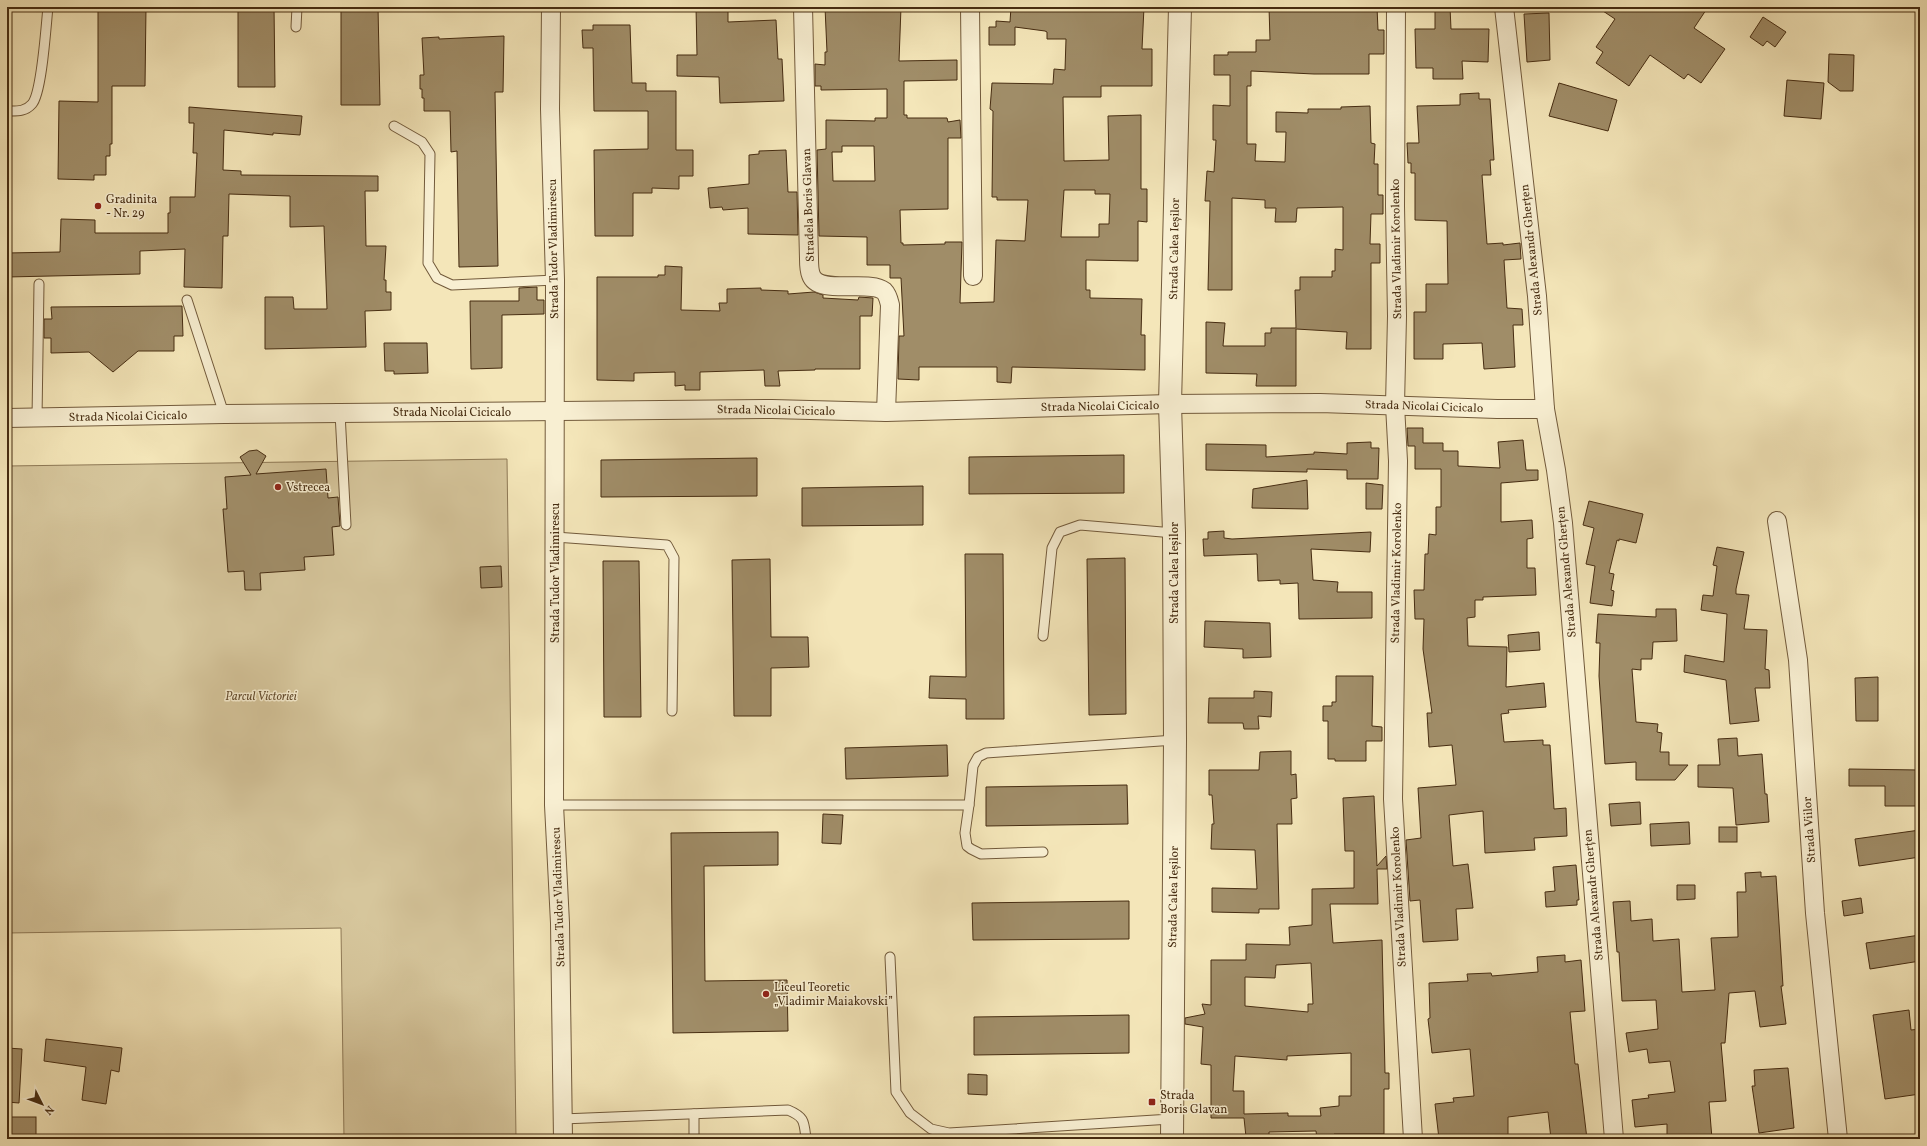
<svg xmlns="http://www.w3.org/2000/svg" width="1927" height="1146" viewBox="0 0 1927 1146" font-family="Vollkorn,serif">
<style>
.green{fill:#d6c69c;stroke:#8e7956}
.building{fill:#a08d68;stroke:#462c11;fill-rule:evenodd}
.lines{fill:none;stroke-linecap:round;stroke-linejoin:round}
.service-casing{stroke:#725a3b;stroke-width:11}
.minor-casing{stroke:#725a3b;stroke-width:20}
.tertiary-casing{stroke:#725a3b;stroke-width:24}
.service{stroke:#f8efd2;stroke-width:9}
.minor{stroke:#f8efd2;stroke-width:18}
.tertiary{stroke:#f8efd2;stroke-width:22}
.poi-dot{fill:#8f2418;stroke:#f8efd2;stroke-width:1.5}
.labels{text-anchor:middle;stroke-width:3;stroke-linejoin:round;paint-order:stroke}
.poi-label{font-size:12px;fill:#462c11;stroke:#f8efd2;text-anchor:start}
.street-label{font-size:12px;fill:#462c11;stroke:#f8efd2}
.park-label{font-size:12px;font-style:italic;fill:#634b2d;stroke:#f8efd2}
</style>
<rect width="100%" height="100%" fill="#f4e6b9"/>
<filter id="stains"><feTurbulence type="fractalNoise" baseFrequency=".005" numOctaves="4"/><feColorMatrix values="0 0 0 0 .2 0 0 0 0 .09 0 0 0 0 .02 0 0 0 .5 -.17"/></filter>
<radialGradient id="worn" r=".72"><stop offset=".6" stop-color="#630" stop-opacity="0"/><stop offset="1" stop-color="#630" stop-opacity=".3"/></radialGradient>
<polygon class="green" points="507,459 516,1139 344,1139 341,928 7,933 7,466"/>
<g class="building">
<polygon points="98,7 146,7 145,86 112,86 112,144 110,144 110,156 106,156 106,175 94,175 94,180 58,179 59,101 98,102"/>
<polygon points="238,7 274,7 275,87 238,87"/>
<polygon points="341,7 378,7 380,105 341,105"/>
<polygon points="696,7 728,7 728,22 776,20 778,59 782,59 784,101 720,103 719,77 677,76 677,55 697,55"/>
<path d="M 825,7 L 901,7 L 899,61 L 957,60 L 957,80 L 904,81 L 904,115 L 907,115 L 907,118 L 947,118 L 948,122 L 960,120 L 961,138 L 948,138 L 948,209 L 900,210 L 901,243 L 903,243 L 903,245 L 945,244 L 945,242 L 962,242 L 960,303 L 994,302 L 996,240 L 1025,241 L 1028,200 L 997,200 L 997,197 L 992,197 L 993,111 L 990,109 L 992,83 L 1053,84 L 1054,69 L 1065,70 L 1066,39 L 1047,39 L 1047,32 L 1045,31 L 1015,27 L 1015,45 L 989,45 L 989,27 L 996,27 L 996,21 L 1010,22 L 1011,7 L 1144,7 L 1142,49 L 1152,49 L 1152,86 L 1101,86 L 1101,97 L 1063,97 L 1064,161 L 1109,160 L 1108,116 L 1141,115 L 1141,189 L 1147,189 L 1147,222 L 1138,221 L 1138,261 L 1086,260 L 1086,290 L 1090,290 L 1090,298 L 1142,299 L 1141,335 L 1145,335 L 1145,370 L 1012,367 L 1011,383 L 997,382 L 997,367 L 919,367 L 919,380 L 898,379 L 899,336 L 904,336 L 901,278 L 890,278 L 890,265 L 867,265 L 867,237 L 819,236 L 817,150 L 826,149 L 826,120 L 875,121 L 875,118 L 887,118 L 887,89 L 821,90 L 821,86 L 815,86 L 815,64 L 825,65 L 825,52 L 827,52 ZM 842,146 L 874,146 L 875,181 L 833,181 L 832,152 L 842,152 ZM 1064,190 L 1095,190 L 1095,194 L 1110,194 L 1109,224 L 1099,224 L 1099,237 L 1061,237 Z"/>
<polygon points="1269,7 1377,7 1378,30 1384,30 1384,54 1369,54 1369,74 1314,74 1251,71 1251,86 1247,86 1247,144 1256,144 1255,161 1285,162 1286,132 1276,132 1276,112 1308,113 1308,109 1341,109 1341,107 1370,106 1371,143 1375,144 1374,164 1378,164 1378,195 1383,195 1383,214 1371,214 1370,244 1380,244 1380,263 1371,263 1371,349 1346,349 1347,332 1296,329 1296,386 1256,386 1257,374 1206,373 1206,322 1225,323 1223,346 1265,346 1265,333 1271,333 1271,328 1296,328 1295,290 1300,290 1300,277 1332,277 1332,271 1335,271 1335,249 1343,250 1343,207 1297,208 1296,222 1275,222 1276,208 1265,208 1265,200 1232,198 1232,290 1208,290 1210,201 1205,201 1207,171 1214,172 1216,140 1213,140 1213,105 1230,106 1230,75 1214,75 1214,55 1228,55 1228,52 1256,52 1256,40 1270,40"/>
<polygon points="1435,7 1450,7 1451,29 1489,29 1488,62 1462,61 1463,79 1433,79 1433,68 1416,68 1415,29 1435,29"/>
<polygon points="1597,7 1708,7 1694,28 1725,49 1701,83 1688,74 1684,79 1650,55 1629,86 1596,63 1603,52 1596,47 1615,19"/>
<polygon points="1549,13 1550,60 1527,62 1524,14"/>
<polygon points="1763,17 1786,32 1775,47 1767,41 1763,46 1750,37"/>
<polygon points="593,25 630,25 632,83 646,83 646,91 676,91 676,150 693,150 693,176 679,176 679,189 652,188 652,193 633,193 633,236 595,236 594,150 648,149 648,111 594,111 593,48 583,48 582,30 593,30"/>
<polygon points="504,36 503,92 495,92 498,266 459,267 457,151 451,152 450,111 424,111 424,98 422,98 422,89 420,89 420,75 424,75 422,38 439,37 439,39"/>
<polygon points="1829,54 1854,55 1853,91 1840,91 1828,82"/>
<polygon points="1787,80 1824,83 1821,119 1784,116"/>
<polygon points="1559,83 1617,100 1608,131 1549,116"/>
<polygon points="1479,93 1479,99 1490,99 1494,160 1490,160 1491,175 1482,175 1487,244 1503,243 1503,245 1520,243 1521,259 1504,260 1507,308 1522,309 1523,325 1513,325 1515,367 1484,369 1482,343 1443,344 1443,359 1414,359 1414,312 1426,312 1426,284 1448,284 1447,221 1415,220 1415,173 1411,173 1411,163 1408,163 1407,143 1419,143 1417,106 1460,105 1460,94"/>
<polygon points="189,107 302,116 300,135 273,133 273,135 224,130 223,170 241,171 241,175 378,176 378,191 365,191 366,246 386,246 384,280 386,280 386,292 391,292 391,310 365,311 366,347 265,349 265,297 293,297 294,309 327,309 324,226 290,227 290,196 229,194 228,236 223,236 222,288 184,287 185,249 140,251 140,274 7,277 7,253 60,252 61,219 95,220 95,233 168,233 168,213 170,213 170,197 195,197 197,153 193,153 194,123 189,123"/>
<polygon points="786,150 788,192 797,192 798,235 748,234 748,208 723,210 722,207 710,208 708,188 749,184 749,155 759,154 759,151"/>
<polygon points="665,266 682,267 681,310 720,311 719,303 727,303 727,289 761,288 761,290 788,291 788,294 814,292 823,295 823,298 858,300 859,297 873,298 872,316 860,316 860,369 815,369 815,370 778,371 780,386 765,386 764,370 700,372 700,390 685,390 685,385 675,386 675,372 634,373 634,381 597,380 597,277 658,277 658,275 665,275"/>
<polygon points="537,287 537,300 544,300 544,314 502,315 502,368 471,369 470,301 519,301 519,288"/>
<polygon points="182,306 183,336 174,336 174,351 138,351 113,372 89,352 51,353 51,338 44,338 44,319 52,319 51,307"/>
<polygon points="384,343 427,343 428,373 394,374 394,371 385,371"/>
<polygon points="1407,428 1423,428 1423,443 1443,443 1443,451 1458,451 1458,466 1500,468 1498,442 1523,440 1526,470 1538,470 1538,480 1501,483 1501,522 1532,520 1533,538 1527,539 1527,568 1535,568 1536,595 1483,597 1483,600 1475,600 1475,617 1467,618 1468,646 1507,647 1506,687 1544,683 1546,707 1508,710 1509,713 1501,714 1504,742 1543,740 1543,745 1550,745 1554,809 1566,808 1567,836 1534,838 1535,850 1485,853 1483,811 1449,815 1453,866 1468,864 1473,908 1456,909 1458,940 1423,942 1420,900 1410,901 1406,840 1421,838 1418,788 1456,785 1452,745 1429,747 1427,713 1432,713 1423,649 1424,619 1415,619 1414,590 1424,590 1425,554 1428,554 1429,534 1436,535 1436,507 1441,507 1441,469 1415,469 1415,446 1408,446"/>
<polygon points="1371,442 1371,448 1379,448 1378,479 1347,479 1347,470 1307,469 1307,472 1206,470 1206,444 1266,445 1266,457 1314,454 1314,452 1347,454 1347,443"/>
<polygon points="257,450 266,456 256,474 326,469 328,498 338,497 340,526 332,527 334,555 304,557 305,570 260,573 261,590 245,590 244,571 228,572 223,509 227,509 225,477 251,475 240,457 249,451"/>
<polygon points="1124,455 1124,493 969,494 969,457"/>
<polygon points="757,458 757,496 601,497 601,460"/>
<polygon points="1307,480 1308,509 1252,508 1253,489"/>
<polygon points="1366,483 1383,485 1382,509 1366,509"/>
<polygon points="923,486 923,525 802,526 802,488"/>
<polygon points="1589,501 1643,514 1636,543 1619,539 1619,541 1617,540 1609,573 1614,574 1611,590 1614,591 1612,606 1590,603 1595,566 1586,564 1594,528 1583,525"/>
<polygon points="1224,531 1224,538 1232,539 1371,532 1370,552 1311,549 1313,580 1338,582 1337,592 1372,592 1372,618 1299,619 1298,583 1280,584 1280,580 1258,581 1257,554 1204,556 1203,539 1208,539 1208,532"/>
<polygon points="1717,547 1744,552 1736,589 1736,594 1749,595 1744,629 1767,630 1765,669 1769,670 1770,688 1755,688 1759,721 1730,724 1726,680 1684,672 1685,655 1724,662 1727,614 1701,610 1703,595 1713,596 1717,566 1713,565"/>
<polygon points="965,554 1003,554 1004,719 966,719 966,699 929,698 930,676 966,677"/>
<polygon points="1125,558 1126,714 1089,715 1087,559"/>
<polygon points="770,559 771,637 808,637 809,667 771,668 771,716 734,716 732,560"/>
<polygon points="603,561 639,561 641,717 604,717"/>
<polygon points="501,566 502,587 481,588 480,567"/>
<polygon points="1656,609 1676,609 1677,641 1653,642 1652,659 1641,659 1641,670 1632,669 1636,722 1658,724 1657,732 1662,733 1660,752 1669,752 1669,765 1688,765 1675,780 1636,780 1636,762 1605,764 1599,676 1600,643 1596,643 1598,614 1656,617"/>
<polygon points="1205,621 1270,623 1271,657 1243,658 1243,649 1204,647"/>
<polygon points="1539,632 1540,650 1509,652 1508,635"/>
<polygon points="1336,676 1373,676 1372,726 1382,727 1382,741 1366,741 1366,761 1335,761 1335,759 1328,759 1328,721 1323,721 1323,706 1332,706 1332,702 1336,702"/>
<polygon points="1878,677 1878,721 1856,721 1855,678"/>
<polygon points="1254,691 1272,692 1271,717 1258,716 1259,729 1244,729 1243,723 1208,723 1209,698 1254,698"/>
<polygon points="1737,738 1738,756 1762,754 1765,794 1767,794 1769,822 1736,825 1733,788 1698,787 1698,765 1720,765 1718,739"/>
<polygon points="947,745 948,776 846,779 845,748"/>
<polygon points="1291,751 1291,775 1296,774 1297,798 1291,799 1292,824 1277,824 1279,909 1259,909 1259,913 1212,912 1212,888 1257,889 1255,850 1211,849 1212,824 1214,824 1212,795 1209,795 1209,770 1259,770 1260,752"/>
<polygon points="1849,769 1920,770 1920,806 1885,806 1885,786 1849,786"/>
<polygon points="1127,785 1128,824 986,826 986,787"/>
<path d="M 1374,796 L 1377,866 L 1386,856 L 1387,869 L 1377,869 L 1378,904 L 1330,904 L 1333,943 L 1382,940 L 1385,1073 L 1389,1073 L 1389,1089 L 1384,1089 L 1384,1134 L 1334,1134 L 1335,1139 L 1317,1139 L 1316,1131 L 1269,1132 L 1269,1139 L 1252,1139 L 1252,1136 L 1246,1137 L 1244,1118 L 1211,1118 L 1211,1065 L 1201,1064 L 1203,1027 L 1185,1024 L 1185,1018 L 1205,1014 L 1202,1004 L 1211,1005 L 1211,960 L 1246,960 L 1246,944 L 1290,945 L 1289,927 L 1312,925 L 1312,889 L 1354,888 L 1354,851 L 1345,851 L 1343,798 ZM 1311,963 L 1313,1004 L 1308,1004 L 1308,1012 L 1245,1006 L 1245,977 L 1275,978 L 1276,965 ZM 1351,1053 L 1351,1096 L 1339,1096 L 1339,1106 L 1320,1108 L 1321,1116 L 1288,1116 L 1288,1113 L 1244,1114 L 1244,1091 L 1233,1091 L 1235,1056 L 1287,1060 L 1287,1056 Z"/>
<polygon points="1640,802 1641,824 1611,826 1609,804"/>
<polygon points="823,814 843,815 841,844 822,843"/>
<polygon points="1689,822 1690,844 1651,846 1650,824"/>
<rect x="1719" y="827" width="18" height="15"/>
<polygon points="1920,830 1920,857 1859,866 1855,839"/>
<polygon points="778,832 778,865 704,866 705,981 787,980 788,1031 673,1033 671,833"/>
<polygon points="1576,865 1579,900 1577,900 1577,905 1546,907 1545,892 1555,891 1553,867"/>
<polygon points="1761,872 1761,877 1776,876 1783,986 1781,986 1786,1024 1760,1027 1755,991 1729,993 1725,1043 1721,1043 1726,1101 1709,1102 1712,1139 1686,1139 1686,1136 1667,1137 1667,1124 1635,1127 1632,1100 1649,1098 1648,1095 1675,1092 1670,1061 1649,1063 1647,1049 1629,1052 1626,1033 1658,1029 1656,1000 1622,1001 1619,952 1617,952 1613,902 1630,901 1631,921 1652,919 1653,941 1679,939 1682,992 1715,990 1711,938 1738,937 1737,892 1746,892 1745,873"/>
<polygon points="1677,885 1695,885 1695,899 1677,900"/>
<polygon points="1861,898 1863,913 1844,916 1842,901"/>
<polygon points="1129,901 1129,939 973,940 972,903"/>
<polygon points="1920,935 1920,961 1870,969 1866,943"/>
<polygon points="1565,955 1565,962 1581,960 1585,1011 1570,1012 1575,1064 1578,1064 1587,1139 1551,1139 1548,1112 1508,1117 1508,1139 1439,1139 1435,1104 1454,1102 1453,1098 1474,1096 1470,1049 1432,1053 1428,1019 1430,1018 1429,983 1468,981 1467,974 1491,973 1492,976 1538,972 1537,957"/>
<polygon points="1909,1010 1911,1030 1920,1029 1920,1070 1917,1071 1920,1094 1885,1099 1873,1015"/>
<polygon points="1129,1015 1129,1053 974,1055 974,1017"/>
<polygon points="46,1039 122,1048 119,1072 111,1070 106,1104 82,1100 86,1067 44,1061"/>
<polygon points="7,1048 22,1049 19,1103 7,1102"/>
<polygon points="1788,1068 1794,1128 1759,1133 1752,1086 1755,1086 1754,1070"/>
<polygon points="968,1074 987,1075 987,1095 968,1094"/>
<rect x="7" y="1117" width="29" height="19"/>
</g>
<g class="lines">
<defs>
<g id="service">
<polyline points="296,27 297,7"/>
<path d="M 7,111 C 17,111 25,112 32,104 C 42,93 46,25 48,7"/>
<polyline points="394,126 422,142 430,154 428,263 437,278 452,285 555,280"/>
<polyline points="187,300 224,414"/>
<polyline points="340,413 346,525"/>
<polyline points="37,418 39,284"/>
<polyline points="555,537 667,545 674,558 672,711"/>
<polyline points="1043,636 1052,548 1060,532 1080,525 1174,533"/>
<polyline points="554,805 969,805 973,766 978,757 986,753 1175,740"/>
<polyline points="969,805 965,833 967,846 971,849 981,854 1043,852"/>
<polyline points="890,957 896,1092 910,1113 931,1129 949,1133 1171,1119"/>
<path d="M 562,1119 L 788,1110 C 805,1117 804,1122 806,1139"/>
<polyline points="694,1139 694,1114"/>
</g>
<g id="minor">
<polyline points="551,7 550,109 555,280 554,805 560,923 563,1139"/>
<path d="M 803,7 L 809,259 C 809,264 809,270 811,275 C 818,296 869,279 884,291 C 888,295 889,301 890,305 L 886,412"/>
<polyline points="970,7 973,276"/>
<polyline points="1396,7 1395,206 1397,316 1395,405 1398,461 1393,799 1413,1139"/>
<polyline points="1504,7 1537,296 1545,409 1556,470 1563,523 1614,1139"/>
<polyline points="7,418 224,414 772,409 886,412 1170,404 1320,403 1497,409 1545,409"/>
<polyline points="1777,521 1798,660 1815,913 1838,1139"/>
</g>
<polyline id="tertiary" points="1172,1139 1175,740 1174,533 1170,404 1180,7"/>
</defs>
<use href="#service" class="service-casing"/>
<use href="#minor" class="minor-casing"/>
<use href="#tertiary" class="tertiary-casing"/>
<use href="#service" class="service"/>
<use href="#minor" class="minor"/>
<use href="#tertiary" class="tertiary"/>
</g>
<g class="poi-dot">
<circle cx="98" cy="206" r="4"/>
<circle cx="278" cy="487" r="4"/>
<circle cx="766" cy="994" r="4"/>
<rect x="1148" y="1098" width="8" height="8" rx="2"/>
</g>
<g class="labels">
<g class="poi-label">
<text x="106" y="203">Gradinita<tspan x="106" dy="14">- Nr. 29</tspan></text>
<text x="286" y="491">Vstrecea</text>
<text x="774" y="991">Liceul Teoretic<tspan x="774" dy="14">„Vladimir Maiakovski”</tspan></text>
<text x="1160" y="1099">Strada<tspan x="1160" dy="14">Boris Glavan</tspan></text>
</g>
<g class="street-label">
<text transform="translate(808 205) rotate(-92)" y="4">Stradela Boris Glavan</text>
<text transform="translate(553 249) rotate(-91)" y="4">Strada Tudor Vladimirescu</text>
<text transform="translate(1174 249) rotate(-89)" y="4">Strada Calea Ieșilor</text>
<text transform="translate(1396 249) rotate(-91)" y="4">Strada Vladimir Korolenko</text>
<text transform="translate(1531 250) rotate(-96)" y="4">Strada Alexandr Gherțen</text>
<text transform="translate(1100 406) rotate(-1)" y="4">Strada Nicolai Cicicalo</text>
<text transform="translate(1424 406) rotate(2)" y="4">Strada Nicolai Cicicalo</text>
<text transform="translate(776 410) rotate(1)" y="4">Strada Nicolai Cicicalo</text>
<text x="452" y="416">Strada Nicolai Cicicalo</text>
<text transform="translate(128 416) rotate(-1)" y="4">Strada Nicolai Cicicalo</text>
<text transform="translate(1566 572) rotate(-95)" y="4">Strada Alexandr Gherțen</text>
<text transform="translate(555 573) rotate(-90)" y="4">Strada Tudor Vladimirescu</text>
<text transform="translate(1174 573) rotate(-90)" y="4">Strada Calea Ieșilor</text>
<text transform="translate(1396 573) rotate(-89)" y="4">Strada Vladimir Korolenko</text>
<text transform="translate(1809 830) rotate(-94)" y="4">Strada Viilor</text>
<text transform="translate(1593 895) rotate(-95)" y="4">Strada Alexandr Gherțen</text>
<text transform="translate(558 897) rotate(-92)" y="4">Strada Tudor Vladimirescu</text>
<text transform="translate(1173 897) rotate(-89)" y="4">Strada Calea Ieșilor</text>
<text transform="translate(1398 897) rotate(-93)" y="4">Strada Vladimir Korolenko</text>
</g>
<g class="park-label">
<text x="261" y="700">Parcul Victoriei</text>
</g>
</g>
<rect width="1927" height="1146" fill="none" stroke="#f4e6b9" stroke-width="24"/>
<rect x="8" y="8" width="1911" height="1130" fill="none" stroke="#462c11" stroke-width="2"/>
<rect x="12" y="12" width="1903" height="1122" fill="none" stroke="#462c11"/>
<g transform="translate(42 1104) rotate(132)" stroke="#f8efd2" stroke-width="3" paint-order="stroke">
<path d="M0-3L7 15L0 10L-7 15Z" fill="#462c11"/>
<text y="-6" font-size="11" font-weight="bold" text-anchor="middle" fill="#462c11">N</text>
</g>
<rect width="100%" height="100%" filter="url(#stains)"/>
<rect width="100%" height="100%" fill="url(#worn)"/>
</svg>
